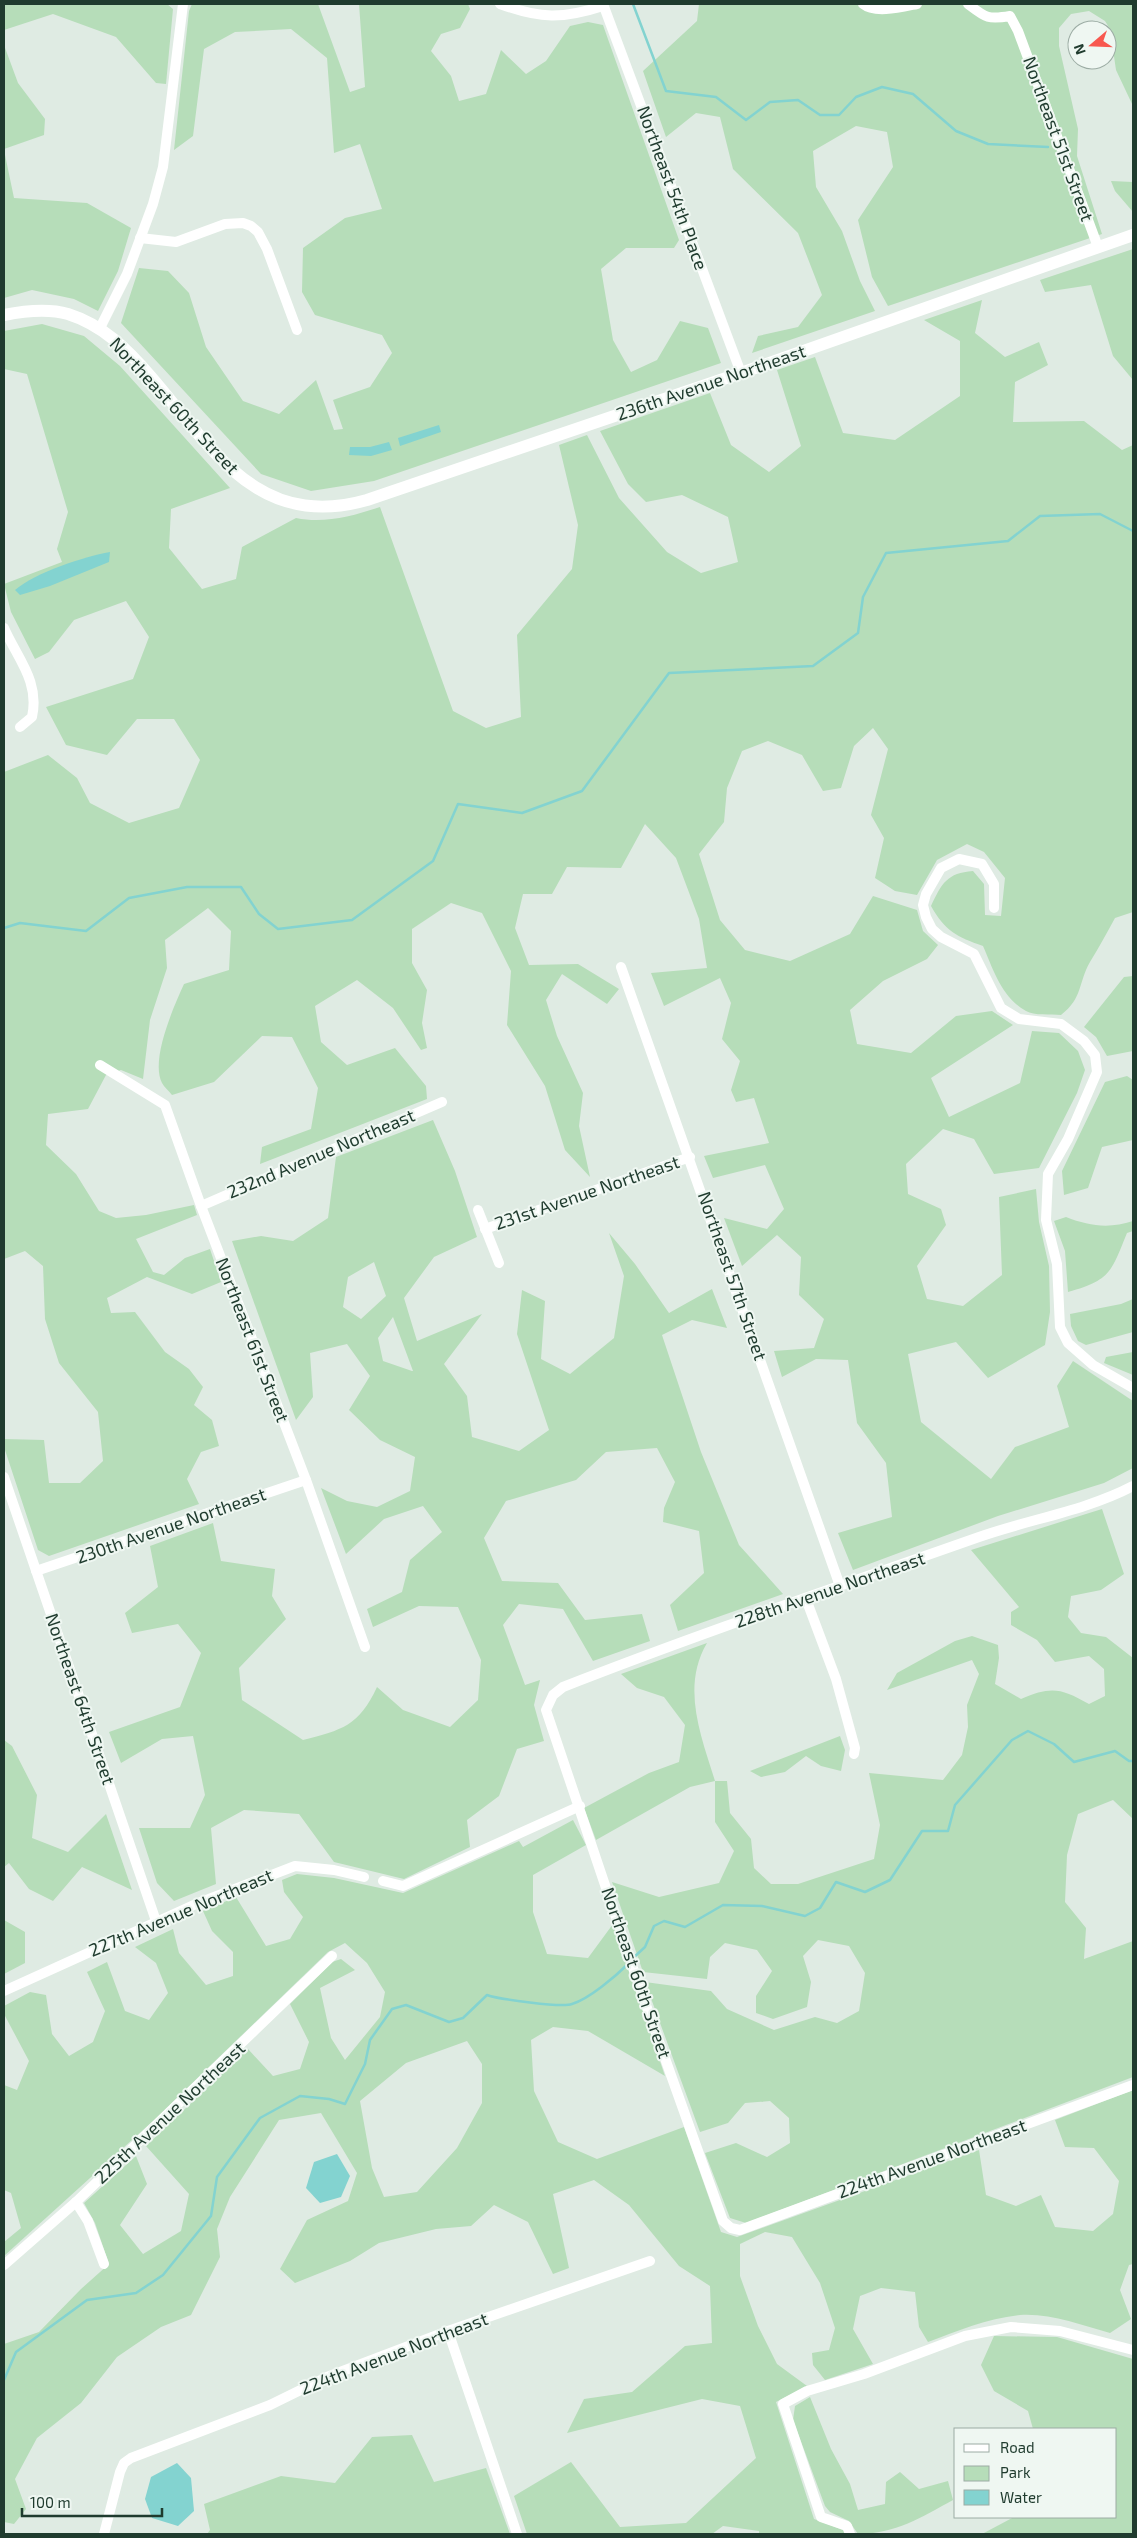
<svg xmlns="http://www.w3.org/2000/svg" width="1137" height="2538" viewBox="0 0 1137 2538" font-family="'Exo 2',sans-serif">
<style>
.green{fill:#b6ddb9;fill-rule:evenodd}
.water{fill:#83d3d0}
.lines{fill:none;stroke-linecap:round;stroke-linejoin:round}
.stream{stroke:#83d3d0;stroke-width:2.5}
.minor{stroke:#fff;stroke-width:10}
.tertiary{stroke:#fff;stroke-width:12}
.labels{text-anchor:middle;stroke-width:4;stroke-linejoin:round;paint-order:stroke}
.street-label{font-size:18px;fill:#1f3b2e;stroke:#eff7f2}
</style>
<rect width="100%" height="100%" fill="#dfebe3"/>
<g class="green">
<polygon points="4,4 167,4 173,9 166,84 156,83 116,37 53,14 4,30"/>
<polygon points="192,4 318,4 350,92 365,87 359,4 468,4 470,9 460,28 441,34 431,51 451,76 459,101 486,94 501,50 526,74 546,61 570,26 588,22 603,25 679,240 674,248 626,248 601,269 613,340 631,372 657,360 680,321 708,328 721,363 374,481 311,491 261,474 121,323 139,268 168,271 189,293 206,347 243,401 279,414 316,380 334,430 343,429 333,400 370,387 392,353 382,335 315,315 302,292 303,248 345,218 382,209 360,144 334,153 327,58 291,29 235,32 204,49 193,136 174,150 189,11"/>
<polygon points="699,4 1133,4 1133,106 1116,70 1110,29 1105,21 1089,11 1071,14 1059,28 1059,46 1078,129 1077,156 1102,234 888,306 872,277 858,220 893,167 887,132 856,126 813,151 816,187 842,231 860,281 875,311 752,353 758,336 798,327 822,295 798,233 733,169 720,117 696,113 666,137 643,71 697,21"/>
<polygon points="4,45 18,83 45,119 44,135 4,149"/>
<polygon points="4,150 14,198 87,203 131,228 118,271 98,311 74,299 32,290 4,298"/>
<polygon points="1111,181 1133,182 1133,212 1115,191"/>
<polygon points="1133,249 1133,380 1113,356 1091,285 1045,292 1040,280"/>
<path d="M 982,300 L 975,333 L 1005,357 L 1039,342 L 1048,365 L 1015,382 L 1013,422 L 1084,421 L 1122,450 L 1133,445 L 1133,912 L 1115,918 C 1107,933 1099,947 1090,962 C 1078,983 1083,998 1061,1015 C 1051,1014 1034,1016 1026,1011 C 1002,998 993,969 983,946 C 957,937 945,931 931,906 C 942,883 947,873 973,871 L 984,884 L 985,915 L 1001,916 L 1005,878 L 984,852 L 967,844 L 937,860 L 917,895 L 895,891 L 875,878 L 884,838 L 871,815 L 888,749 L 873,728 L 854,746 L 841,788 L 823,791 L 802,755 L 768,741 L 742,751 L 727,788 L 724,822 L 699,854 L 720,920 L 745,950 L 790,961 L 850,934 L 873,896 L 917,910 L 923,931 L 938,945 L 927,959 L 883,981 L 850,1010 L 857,1044 L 911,1053 L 956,1016 L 992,1011 L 1013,1025 L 931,1078 L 949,1117 L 1020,1083 L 1032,1031 L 1059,1033 L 1078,1051 L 1085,1070 L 1077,1093 L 1039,1168 L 994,1174 L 974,1139 L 943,1129 L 906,1164 L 908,1194 L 941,1209 L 946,1225 L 917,1266 L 927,1299 L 963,1306 L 1002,1275 L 999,1197 L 1036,1189 L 1039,1222 L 1049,1266 L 1050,1312 L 1045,1345 L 988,1378 L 956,1342 L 908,1354 L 921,1422 L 991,1479 L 1015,1447 L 1069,1427 L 1057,1386 L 1073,1361 L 1133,1401 L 1133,1468 L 1104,1483 L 998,1516 L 853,1570 L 838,1533 L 892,1517 L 886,1463 L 857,1423 L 848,1360 L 816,1359 L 782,1377 L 774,1351 L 814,1348 L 824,1319 L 799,1295 L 801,1257 L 777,1235 L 742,1266 L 724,1218 L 767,1229 L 784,1209 L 765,1165 L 713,1178 L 704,1156 L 769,1143 L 754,1098 L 736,1102 L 731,1090 L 740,1061 L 722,1039 L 731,1003 L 720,978 L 664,1006 L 651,973 L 707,968 L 699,919 L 676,858 L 645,824 L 621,868 L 567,867 L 552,894 L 523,894 L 515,928 L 529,965 L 578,964 L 619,989 L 607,1004 L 562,974 L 546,1000 L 557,1036 L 583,1093 L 579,1126 L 590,1177 L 565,1150 L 545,1086 L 507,1025 L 511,971 L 482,913 L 451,903 L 412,929 L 412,963 L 427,990 L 422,1023 L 427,1048 L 421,1050 L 393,1008 L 357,980 L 315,1006 L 321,1042 L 347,1065 L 395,1048 L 426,1086 L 427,1099 L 260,1164 L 262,1147 L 311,1129 L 318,1088 L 292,1037 L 262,1036 L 214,1082 L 172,1095 C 169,1091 164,1087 162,1083 C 150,1060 174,1006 184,984 L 229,970 L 231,931 L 208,908 L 165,940 L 167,968 L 150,1020 L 143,1079 L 121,1070 L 106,1075 L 88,1109 L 48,1114 L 46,1145 L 76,1174 L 99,1211 L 116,1218 L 146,1215 L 194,1205 L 197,1215 L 136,1239 L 153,1272 L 164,1275 L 185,1258 L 210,1249 L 221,1282 L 192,1294 L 147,1277 L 107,1298 L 111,1313 L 135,1312 L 165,1352 L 189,1369 L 203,1387 L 194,1405 L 212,1420 L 219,1446 L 201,1452 L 187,1479 L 199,1504 L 49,1556 L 38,1550 L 4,1447 L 4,1439 L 44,1440 L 49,1483 L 80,1483 L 103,1461 L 98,1412 L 59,1363 L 45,1319 L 43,1266 L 25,1251 L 4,1259 L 4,772 L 48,755 L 77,778 L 90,803 L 129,823 L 179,808 L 200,760 L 174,719 L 137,719 L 107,755 L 66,745 L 46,707 L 133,679 L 149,637 L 126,601 L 74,620 L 49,652 L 35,659 L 11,612 L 4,584 L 62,562 L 57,549 L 68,512 L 27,374 L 4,369 L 4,331 L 42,324 L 84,336 L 120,366 L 230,488 L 171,509 L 169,548 L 202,589 L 236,579 L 242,547 L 296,518 C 324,524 353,516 380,507 L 453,711 L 486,728 L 521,717 L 517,635 L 572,569 L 578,525 L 559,445 L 587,435 L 619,498 L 667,552 L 701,573 L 738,562 L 728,517 L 682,495 L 646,502 L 628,484 L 600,431 L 710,393 L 731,445 L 769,472 L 801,446 L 777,370 L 815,357 L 843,433 L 895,440 L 960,396 L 960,341 L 924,320 Z"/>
<polygon points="1133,976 1133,1051 1107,1056 1096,1037 1084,1027 1124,977"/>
<polygon points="1127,1076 1133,1080 1133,1140 1102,1147 1088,1188 1064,1195 1062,1171 1105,1082"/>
<path d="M 433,1120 L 455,1171 L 477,1237 L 434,1257 L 404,1298 L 417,1341 L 482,1314 L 444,1364 L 467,1396 L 472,1437 L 519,1451 L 549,1430 L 517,1334 L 522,1290 L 545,1301 L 541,1359 L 570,1374 L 614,1338 L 624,1276 L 609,1233 L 635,1264 L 669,1313 L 712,1289 L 727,1328 L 692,1320 L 662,1335 L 701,1452 L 739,1545 L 783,1594 L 678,1631 L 670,1605 L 704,1573 L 699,1531 L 663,1522 L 664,1508 L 675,1482 L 657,1448 L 606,1452 L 576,1480 L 506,1501 L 484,1538 L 502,1581 L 558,1583 L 585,1620 L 642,1614 L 650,1641 L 593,1661 L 563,1609 L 519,1604 L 503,1625 L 525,1685 L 540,1680 L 534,1705 L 544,1741 L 517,1749 L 499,1796 L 467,1820 L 470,1847 L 404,1879 L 334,1862 L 299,1814 L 244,1810 L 211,1828 L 216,1884 L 174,1901 L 157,1883 L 139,1828 L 190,1828 L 205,1795 L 193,1736 L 162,1739 L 121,1763 L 109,1732 L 180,1707 L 201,1653 L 178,1624 L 132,1633 L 125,1613 L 158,1587 L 150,1546 L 213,1523 L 221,1561 L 275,1569 L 272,1596 L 286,1619 L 239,1668 L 242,1700 L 303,1740 C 342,1730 359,1726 377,1687 L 403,1710 L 450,1727 L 478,1700 L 481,1660 L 458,1607 L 419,1606 L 373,1627 L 367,1609 L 402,1592 L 410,1560 L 442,1532 L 423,1506 L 384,1519 L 346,1554 L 321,1488 L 347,1501 L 377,1507 L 410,1491 L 415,1457 L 380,1440 L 349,1410 L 370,1376 L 347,1344 L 310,1353 L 313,1397 L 296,1420 L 232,1241 L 261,1236 L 293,1241 L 328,1218 L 336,1157 ZM 374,1262 L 386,1296 L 361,1319 L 343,1307 L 348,1277 ZM 393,1317 L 413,1371 L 412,1371 L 383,1361 L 378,1338 Z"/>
<path d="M 1066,1217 C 1089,1226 1109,1229 1133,1221 L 1133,1231 L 1127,1233 C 1111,1272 1111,1280 1068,1292 L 1065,1251 L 1054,1221 Z"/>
<polygon points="1133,1299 1133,1332 1086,1345 1078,1341 1071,1326 1070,1314 1121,1304"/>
<polygon points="1133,1352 1133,1375 1104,1363 1106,1357"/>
<path d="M 1102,1509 L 1124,1574 L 1101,1590 L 1071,1596 L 1068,1617 L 1081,1633 L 1106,1637 L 1133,1658 L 1133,1819 L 1113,1800 L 1078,1814 L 1067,1855 L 1065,1902 L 1086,1928 L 1084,1959 L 1133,1941 L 1133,2077 L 746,2223 L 730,2218 L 705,2153 L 736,2143 L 767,2157 L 790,2143 L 789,2118 L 770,2101 L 745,2103 L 728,2123 L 700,2132 L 645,1982 L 711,1991 L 727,2009 L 774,2030 L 815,2017 L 837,2023 L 859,2011 L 865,1973 L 849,1946 L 818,1940 L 803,1956 L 811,1982 L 807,2007 L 773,2019 L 756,2013 L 756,1996 L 772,1971 L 757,1950 L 725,1943 L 710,1957 L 707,1979 L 643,1972 L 612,1882 L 659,1897 L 719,1883 L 734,1851 L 715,1822 L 715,1781 L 690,1787 L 596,1840 L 584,1808 L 649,1773 L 679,1762 L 685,1725 L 664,1697 L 637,1688 L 621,1674 L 707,1643 C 681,1687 701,1736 715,1781 L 727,1781 L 730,1813 L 751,1839 L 754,1868 L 771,1884 L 798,1884 L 874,1859 L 880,1825 L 869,1773 L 943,1780 L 962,1755 L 968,1727 L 967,1705 L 979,1674 L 972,1660 L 887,1690 L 897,1673 L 955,1641 L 972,1636 L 998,1645 L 999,1658 L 995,1684 L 1021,1699 C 1051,1686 1061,1688 1089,1704 L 1105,1696 L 1104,1669 L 1089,1656 L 1055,1662 L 1037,1640 L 1011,1625 L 1011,1612 L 1019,1607 L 971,1550 Z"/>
<polygon points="840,1736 845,1750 841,1771 821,1766 806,1756 785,1772 761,1777 750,1771"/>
<polygon points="4,1740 12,1746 37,1795 32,1838 68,1852 106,1814 132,1890 82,1867 53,1901 29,1889 9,1863 4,1867"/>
<path d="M 573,1820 L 586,1845 L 533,1875 L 533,1912 L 547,1954 L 588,1958 L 613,1924 L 665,2076 L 588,2031 L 553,2027 L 531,2040 L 534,2091 L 558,2142 L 597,2159 L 684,2127 L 721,2232 L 737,2237 L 979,2150 L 986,2195 L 1016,2206 L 1041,2195 L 1055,2227 L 1093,2231 L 1113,2214 L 1119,2181 L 1094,2148 L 1065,2147 L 1055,2120 L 1133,2090 L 1133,2264 L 1129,2265 L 1120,2290 L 1131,2319 L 1110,2333 C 1081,2325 1050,2313 1020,2315 C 989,2318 957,2331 928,2342 L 919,2327 L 915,2292 L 881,2288 L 860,2296 L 853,2329 L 873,2364 L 825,2380 L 813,2365 L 812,2353 L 829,2350 L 835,2328 L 820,2283 L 792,2237 L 765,2232 L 740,2244 L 740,2276 L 758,2326 L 777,2364 L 807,2386 L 776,2402 L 814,2519 L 843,2530 L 845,2534 L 759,2534 L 759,2531 L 723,2526 L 712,2534 L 527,2534 L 514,2496 L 571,2462 L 620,2527 L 686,2523 L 756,2458 L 740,2406 L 702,2399 L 567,2433 L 584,2399 L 632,2392 L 685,2346 L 712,2343 L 710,2286 L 679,2266 L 629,2205 L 594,2180 L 553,2194 L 569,2268 L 553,2274 L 528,2222 L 494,2205 L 471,2226 L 436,2229 L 379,2243 L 350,2261 L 295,2283 L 280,2269 L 307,2220 L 348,2201 L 357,2173 L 321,2113 L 279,2120 L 230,2197 L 217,2229 L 220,2257 L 191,2315 L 161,2327 L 117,2357 L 81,2403 L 37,2438 L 15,2479 L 26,2509 L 14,2524 L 4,2522 L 4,2344 L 39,2332 L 81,2289 L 109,2264 L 95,2223 L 84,2203 L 136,2156 L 147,2184 L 120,2225 L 143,2254 L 181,2231 L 189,2194 L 146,2146 L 248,2049 L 273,2076 L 300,2069 L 309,2042 L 290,2004 L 332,1962 L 341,1959 L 355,1970 L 320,1988 L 331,2038 L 345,2060 L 380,2017 L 385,1992 L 367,1963 L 345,1943 L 328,1952 L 154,2120 L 4,2256 L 4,2242 L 21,2228 L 11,2193 L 4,2190 L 4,2085 L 17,2090 L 29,2061 L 4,2014 L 4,2006 L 30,1992 L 46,1995 L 52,2034 L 69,2056 L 93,2042 L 105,2011 L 87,1972 L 107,1962 L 125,2011 L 149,2020 L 168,1993 L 156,1963 L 135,1947 L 173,1929 L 179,1953 L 206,1985 L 233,1976 L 233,1952 L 212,1931 L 203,1911 L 236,1897 L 266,1946 L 290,1939 L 303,1917 L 284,1892 L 282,1880 L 297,1874 L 334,1878 L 403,1893 L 519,1841 L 523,1847 ZM 467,2041 L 482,2064 L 482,2103 L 457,2148 L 417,2192 L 384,2197 L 372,2168 L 360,2101 L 406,2063 Z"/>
<polygon points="4,1920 25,1932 25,1963 4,1974"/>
<polygon points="994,2336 1057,2337 1133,2359 1133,2534 982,2534 1014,2517 1116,2517 1116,2429 1033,2429 1028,2411 994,2391 981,2365"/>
<path d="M 810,2397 L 831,2449 L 850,2484 L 858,2510 L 885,2504 L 886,2482 L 900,2472 L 919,2489 L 948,2481 L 953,2500 C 922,2517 895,2534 858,2534 L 849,2521 L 830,2512 L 825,2506 L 793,2420 L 795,2406 Z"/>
<polygon points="412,2435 434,2482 486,2468 510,2534 207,2534 210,2530 204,2504 281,2476 335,2483 372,2437"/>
</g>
<g class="water">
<polygon points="439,425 441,432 400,446 398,438"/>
<polygon points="389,442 392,450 371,456 349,455 350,447 370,447"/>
<path d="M 110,552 L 109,562 L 50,586 L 20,595 L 15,590 C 36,572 83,557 110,552 Z"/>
<polygon points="337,2154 350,2176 341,2197 320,2203 306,2188 314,2162"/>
<polygon points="177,2463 191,2478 194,2511 178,2526 152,2518 145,2499 151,2477"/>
</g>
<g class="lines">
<g class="stream">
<polyline points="633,4 666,91 716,97 746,120 770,102 798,100 820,115 839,115 856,97 882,87 913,94 956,131 988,144 1048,147"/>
<polyline points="4,928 20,923 86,931 129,898 187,887 241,887 259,914 278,929 352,920 433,861 458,804 522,813 582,791 669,673 813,666 858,633 863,597 886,553 1008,541 1040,516 1100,514 1133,531"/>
<polyline points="632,1959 645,1947 654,1926 664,1921 685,1927 723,1905 762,1906 805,1916 820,1908 836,1882 865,1892 890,1880 922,1831 948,1831 955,1805 1012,1740 1028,1731 1054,1744 1074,1762 1115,1751 1129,1761 1133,1761"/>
<path d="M 4,2380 L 16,2352 L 87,2300 L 136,2293 L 163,2275 L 211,2216 L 217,2177 L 260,2118 L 300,2096 L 329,2099 L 345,2104 L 365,2064 L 370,2040 L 392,2009 L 406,2005 L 449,2022 L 463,2018 L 487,1995 C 498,1999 562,2008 572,2004 C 589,1999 616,1976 629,1963"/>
</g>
<g class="minor">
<path d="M 500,4 C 540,19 563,19 603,6"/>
<polyline points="603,4 741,373"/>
<path d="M 863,4 C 875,14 902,7 917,4"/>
<path d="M 968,4 C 985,17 987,20 1010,16 L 1018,31 L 1098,247"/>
<polyline points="140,238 176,242 225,224 243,223 251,226 258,232 267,249 297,330"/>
<polyline points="100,328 127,274 153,204 163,167 183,4"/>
<path d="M 4,628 C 17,658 40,681 32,717 L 20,727"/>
<polyline points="994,908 994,884 982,864 959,859 941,868 926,894 923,905 926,917 932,929 941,937 974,954 1001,1008 1019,1019 1061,1024 1084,1041 1095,1055 1097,1072 1068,1139 1048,1174 1046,1220 1057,1264 1060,1327 1068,1343 1093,1365 1133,1388"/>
<polyline points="621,967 840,1586"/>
<polyline points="100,1065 165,1105 201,1206 306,1480 365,1647"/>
<polyline points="201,1206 442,1102"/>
<polyline points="478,1210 499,1263"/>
<polyline points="485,1229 690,1157"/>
<polyline points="4,1477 156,1921"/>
<path d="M 1133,1486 C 1085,1511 1030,1519 979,1537 C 840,1586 701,1633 563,1687 L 553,1695 L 546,1710 L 636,1977 L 723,2221 L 731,2228 L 740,2230 L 1133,2085"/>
<polyline points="36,1571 306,1480"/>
<polyline points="806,1599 836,1679 855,1748 854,1754"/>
<polyline points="383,1881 403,1886 580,1806"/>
<polyline points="4,1991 196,1904 295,1866 334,1870 364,1877"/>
<polyline points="76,2202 88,2221 104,2264"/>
<polyline points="4,2265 76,2202 332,1956"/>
<polyline points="448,2331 517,2534"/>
<polyline points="104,2534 120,2472 124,2463 131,2458 270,2405 327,2377 448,2331 650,2261"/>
<polyline points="850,2534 847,2526 821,2517 783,2404 807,2391 864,2374 965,2336 1011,2327 1060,2331 1133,2350"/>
</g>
<path class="tertiary" d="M 4,315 C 24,311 47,308 68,314 C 103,325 128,350 151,377 C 213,449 258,531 367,500 L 741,373 L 1133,235"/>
</g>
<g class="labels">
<g class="street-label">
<text transform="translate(1058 139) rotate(70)" y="6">Northeast 51st Street</text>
<text transform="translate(672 188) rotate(70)" y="6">Northeast 54th Place</text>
<text transform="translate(711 383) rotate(-19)" y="6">236th Avenue Northeast</text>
<text transform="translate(174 406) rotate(47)" y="6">Northeast 60th Street</text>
<text transform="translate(321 1154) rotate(-23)" y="6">232nd Avenue Northeast</text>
<text transform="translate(587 1193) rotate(-19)" y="6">231st Avenue Northeast</text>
<text transform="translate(732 1276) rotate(71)" y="6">Northeast 57th Street</text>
<text transform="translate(252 1340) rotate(69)" y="6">Northeast 61st Street</text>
<text transform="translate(171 1526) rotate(-19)" y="6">230th Avenue Northeast</text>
<text transform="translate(830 1590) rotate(-19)" y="6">228th Avenue Northeast</text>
<text transform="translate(80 1699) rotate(71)" y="6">Northeast 64th Street</text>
<text transform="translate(181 1913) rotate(-23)" y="6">227th Avenue Northeast</text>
<text transform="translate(636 1973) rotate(71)" y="6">Northeast 60th Street</text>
<text transform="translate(170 2113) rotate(-43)" y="6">225th Avenue Northeast</text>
<text transform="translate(932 2159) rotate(-20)" y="6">224th Avenue Northeast</text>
<text transform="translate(394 2354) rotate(-21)" y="6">224th Avenue Northeast</text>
</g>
</g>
<rect width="1137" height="2538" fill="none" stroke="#1f3b2e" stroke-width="10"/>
<rect x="954" y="2428" width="162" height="90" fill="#eff7f2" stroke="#9caca4"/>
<rect x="964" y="2444" width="25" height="8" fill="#ffffff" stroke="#9caca4"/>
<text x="1000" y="2453" font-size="15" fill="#1f3b2e">Road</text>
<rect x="964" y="2466" width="25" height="15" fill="#b6ddb9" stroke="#9caca4"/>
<text x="1000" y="2478" font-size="15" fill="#1f3b2e">Park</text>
<rect x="964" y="2490" width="25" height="15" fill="#83d3d0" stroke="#9caca4"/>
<text x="1000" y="2503" font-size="15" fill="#1f3b2e">Water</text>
<g transform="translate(1092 45) rotate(251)"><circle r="24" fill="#eff7f2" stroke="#9caca4"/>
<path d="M0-4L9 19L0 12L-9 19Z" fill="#f8584f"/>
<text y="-8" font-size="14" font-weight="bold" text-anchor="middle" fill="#1f3b2e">N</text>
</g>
<path d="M22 2508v8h140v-8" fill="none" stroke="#1f3b2e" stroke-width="2.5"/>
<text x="30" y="2508" font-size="15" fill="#1f3b2e" stroke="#eff7f2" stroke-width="4" paint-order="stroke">100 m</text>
</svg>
